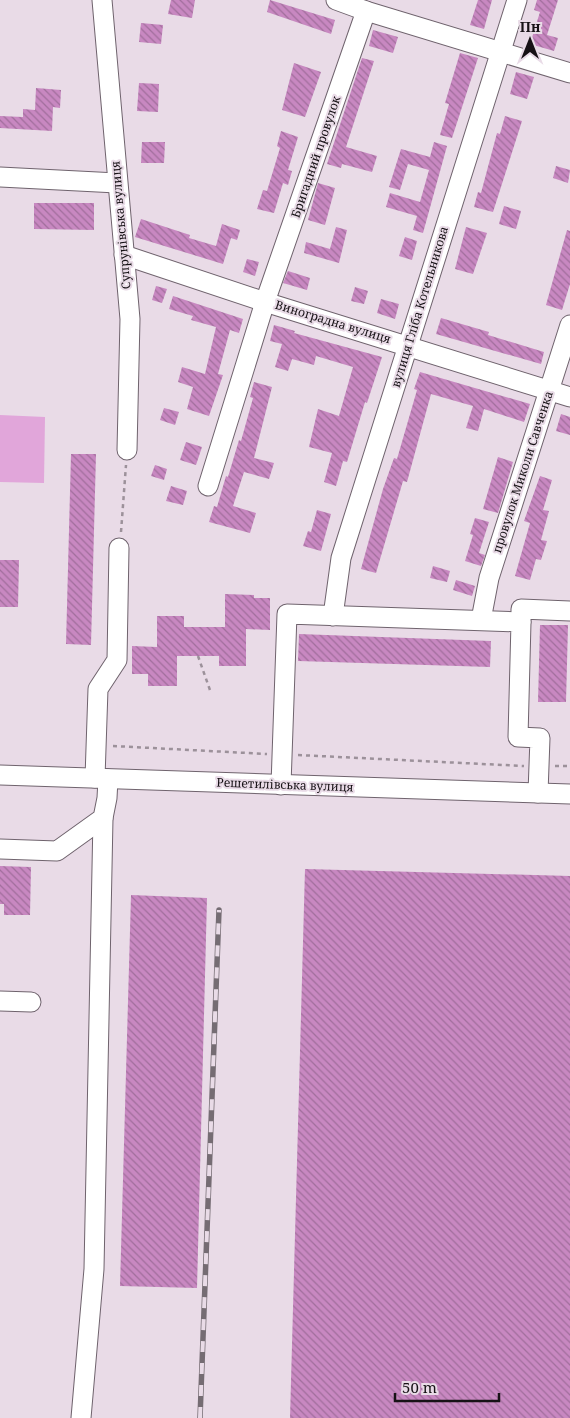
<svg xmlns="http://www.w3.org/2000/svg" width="570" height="1418" viewBox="0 0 570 1418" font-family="'Noto Serif',serif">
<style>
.green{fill:#e1a6da}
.building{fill:url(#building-back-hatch)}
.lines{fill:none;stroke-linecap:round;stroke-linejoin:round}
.minor-casing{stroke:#6f636d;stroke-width:21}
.path{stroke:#9c919a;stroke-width:2.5;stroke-dasharray:4 4;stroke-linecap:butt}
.minor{stroke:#fff;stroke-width:19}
.rail-casing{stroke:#756c73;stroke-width:5.5}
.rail{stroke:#e9dbe7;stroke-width:4;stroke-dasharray:11;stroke-linecap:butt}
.labels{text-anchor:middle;stroke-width:4;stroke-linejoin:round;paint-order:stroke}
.street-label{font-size:12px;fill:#171216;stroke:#e9dbe7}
</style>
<defs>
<pattern id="building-back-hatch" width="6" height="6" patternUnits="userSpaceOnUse" patternTransform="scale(1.25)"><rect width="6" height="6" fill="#c888c1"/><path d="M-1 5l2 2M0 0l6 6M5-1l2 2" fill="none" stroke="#a16e9c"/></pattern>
</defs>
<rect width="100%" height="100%" fill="#e9dbe7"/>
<polygon class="green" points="0,415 45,417 44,483 0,482"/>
<g class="building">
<polygon points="171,0 195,0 192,18 168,14"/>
<polygon points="270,0 335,20 331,34 267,12"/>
<polygon points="478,0 492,0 484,29 470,25"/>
<polygon points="537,0 558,0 547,35 558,38 554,51 530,44 540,12 534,10"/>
<polygon points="141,23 163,25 161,44 139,42"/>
<polygon points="373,30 398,37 393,53 369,46"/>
<polygon points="460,53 478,58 452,138 440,135 449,104 445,103"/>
<polygon points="362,58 374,61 346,147 377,156 372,172 342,164 341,168 327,164"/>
<polygon points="294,63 321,72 305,117 282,110"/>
<polygon points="516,72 534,77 527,99 510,94"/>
<polygon points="139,83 159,84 158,112 137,111"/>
<polygon points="36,88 61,90 60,108 53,107 52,131 0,128 0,116 23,117 23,109 35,110"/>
<polygon points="505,116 522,121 493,212 474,207 478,192 481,193 497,133 500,134"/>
<polygon points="281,131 298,137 288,170 292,171 288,185 283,183 274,213 257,209 263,190 267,191 280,148 277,146"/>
<polygon points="142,142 165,142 164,163 141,163"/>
<polygon points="434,142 447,146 423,233 413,230 417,216 386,207 390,193 420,202 429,170 408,164 400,190 389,187 401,149 430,157"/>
<polygon points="556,166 570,170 568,183 553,178"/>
<polygon points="318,183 335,188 325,225 308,220"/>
<polygon points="34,203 94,203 94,230 34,229"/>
<polygon points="504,206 521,211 516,229 499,224"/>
<polygon points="141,219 190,235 189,238 216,246 222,224 240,230 237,240 231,238 223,264 135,237"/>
<polygon points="336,227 347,230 339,263 304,253 306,242 330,249"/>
<polygon points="466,227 487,233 473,274 455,269"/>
<polygon points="567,230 570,231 570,284 562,310 546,305"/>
<polygon points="405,237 417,241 412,260 399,256"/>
<polygon points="247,259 259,262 255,276 243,272"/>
<polygon points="288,271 310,278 307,290 283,283"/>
<polygon points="156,286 167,289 162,303 152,300"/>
<polygon points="355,287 368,291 364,304 351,301"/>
<polygon points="173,296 243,319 239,333 230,330 218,374 223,375 209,416 187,409 193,387 178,382 182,367 205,374 216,327 191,320 193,316 169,309"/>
<polygon points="381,299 399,304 395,319 377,313"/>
<polygon points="441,318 489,332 488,335 544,352 541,364 436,334"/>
<polygon points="274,325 295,331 294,333 382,357 367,403 365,402 347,462 343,461 336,486 324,482 332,453 309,447 318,409 339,416 353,367 316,356 314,365 292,359 288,371 275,367 282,344 270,341"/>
<polygon points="420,372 530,404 524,422 484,409 478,431 466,428 473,406 431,394 407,482 403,481 376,573 361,569 383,489 394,458 397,459 417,390 414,389"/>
<polygon points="254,382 272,387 254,458 274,463 269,479 244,472 233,506 256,513 250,533 209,522 214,506 217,507 226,476 228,477 239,440 241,441 253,398 250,397"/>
<polygon points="164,408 179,412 175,425 160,420"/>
<polygon points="561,414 570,417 570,435 556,431"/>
<polygon points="186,442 202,447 196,465 180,460"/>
<polygon points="71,454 96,454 91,645 66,644"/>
<polygon points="498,457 513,462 498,513 483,509"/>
<polygon points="155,465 167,469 164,480 151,476"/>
<polygon points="540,476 552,480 543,510 549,511 541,540 547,541 541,560 536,559 530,580 515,576 530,523 524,521"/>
<polygon points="171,486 187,491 183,505 166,501"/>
<polygon points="317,510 331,514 321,551 303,546 308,531 311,532"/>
<polygon points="475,518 489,522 479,553 485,555 481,566 465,561 473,535 470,534"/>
<polygon points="0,560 19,560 18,607 0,607"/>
<polygon points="433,566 450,571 447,582 430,578"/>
<polygon points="456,580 475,586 472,596 453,590"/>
<polygon points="225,594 254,595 254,598 270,598 270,630 246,629 246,666 219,666 219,656 177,656 177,686 148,686 148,674 132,674 132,646 157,647 157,616 184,616 184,627 225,627"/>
<polygon points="540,625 568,625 566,702 538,702"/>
<polygon points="299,634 491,641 490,667 298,661"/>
<polygon points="0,866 31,867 30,915 4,915 4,904 0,904"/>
<polygon points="305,869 570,876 570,1418 290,1418"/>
<polygon points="131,895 207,898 197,1288 120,1286"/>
</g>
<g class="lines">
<defs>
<g id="minor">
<polyline points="102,0 130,319 127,450"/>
<polyline points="336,0 366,11 570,73"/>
<polyline points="0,177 117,183"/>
<polyline points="124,255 265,302 570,397"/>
<polyline points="208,486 265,302 366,11"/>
<polyline points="333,616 341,558 517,0"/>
<polyline points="481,620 489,578 570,325"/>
<polyline points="521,622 521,609 570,611"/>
<polyline points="0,775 570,794"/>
<polyline points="95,778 98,689 117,660 119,548"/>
<polyline points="281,785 287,614 521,622 518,737 540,738 538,793"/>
<polyline points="0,849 57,851 103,818 107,798 108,779"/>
<polyline points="0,1001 31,1002"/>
<polyline points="81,1418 94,1269 103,818"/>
</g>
</defs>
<use href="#minor" class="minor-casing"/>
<g class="path">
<polyline points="121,532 126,465"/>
<polyline points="198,656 211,693"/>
<polyline points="113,746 267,754"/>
<polyline points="298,755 524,766"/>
<polyline points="555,766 570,766"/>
</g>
<use href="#minor" class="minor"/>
<defs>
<polyline id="rail" points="200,1418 219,910"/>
</defs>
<use href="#rail" class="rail-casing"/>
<use href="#rail" class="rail"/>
</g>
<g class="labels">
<g class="street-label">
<text transform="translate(316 157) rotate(-71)" y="4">Бригадний провулок</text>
<text transform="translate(121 225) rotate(-95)" y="4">Супрунівська вулиця</text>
<text transform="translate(420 307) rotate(-73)" y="4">вулиця Гліба Котельникова</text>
<text transform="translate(333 322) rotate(17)" y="4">Виноградна вулиця</text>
<text transform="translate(523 472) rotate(-72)" y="4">провулок Миколи Савченка</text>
<text transform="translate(285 785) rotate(2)" y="4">Решетилівська вулиця</text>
</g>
</g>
<g transform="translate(530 40)" stroke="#e9dbe7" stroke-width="4" paint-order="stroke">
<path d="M0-4L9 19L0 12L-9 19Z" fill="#171216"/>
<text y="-8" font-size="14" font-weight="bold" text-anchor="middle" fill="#171216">Пн</text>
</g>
<path d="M395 1393v8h104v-8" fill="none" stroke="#171216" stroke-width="2.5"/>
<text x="402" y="1393" font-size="15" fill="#171216" stroke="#e9dbe7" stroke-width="4" paint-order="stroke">50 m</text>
</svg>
